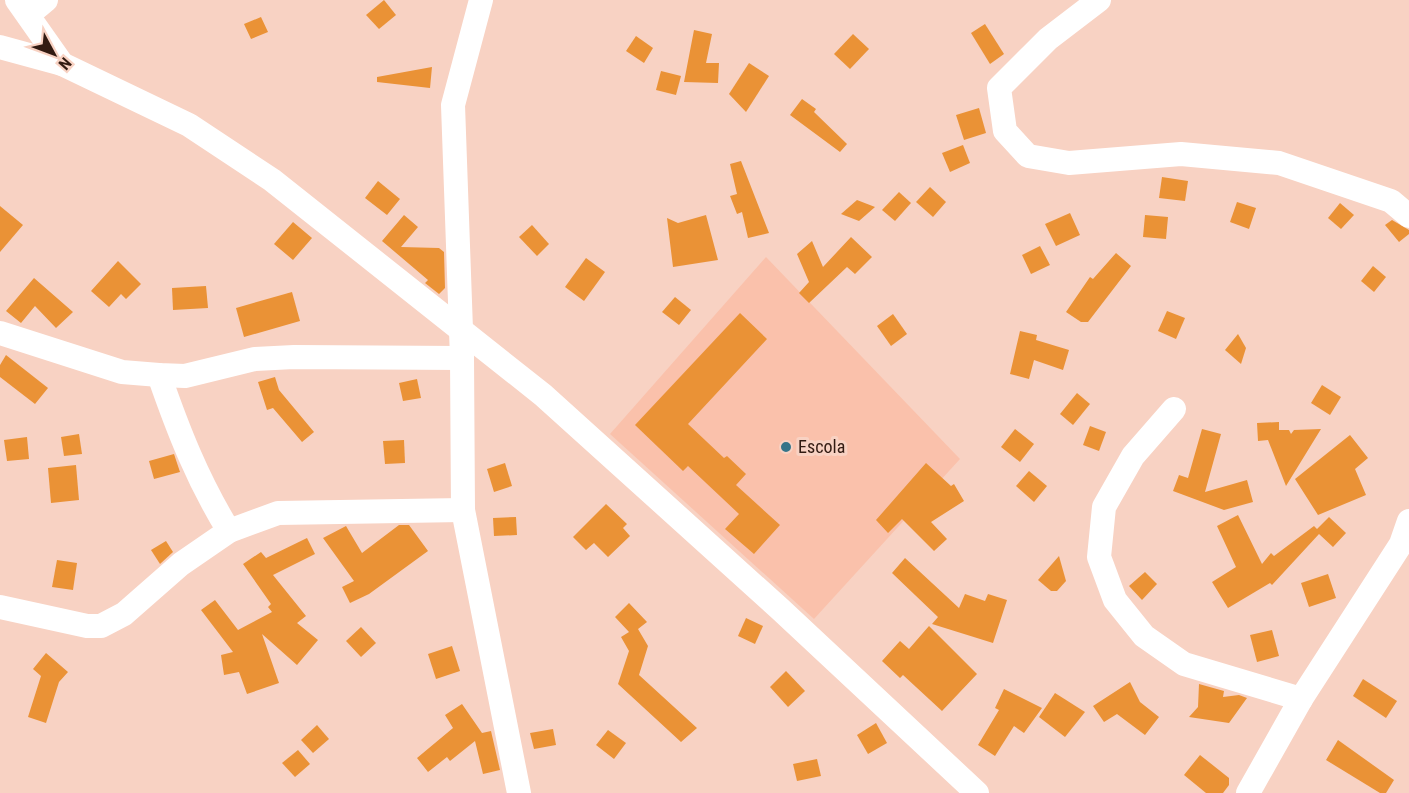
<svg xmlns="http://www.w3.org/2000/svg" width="1409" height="793" viewBox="0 0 1409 793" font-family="'Roboto Condensed',sans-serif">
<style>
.built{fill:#fac1ab}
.building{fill:#ea9236}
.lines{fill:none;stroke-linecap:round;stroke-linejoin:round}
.minor{stroke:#fff;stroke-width:24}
.poi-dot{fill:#357489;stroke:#f8d2c3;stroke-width:2}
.labels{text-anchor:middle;stroke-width:6;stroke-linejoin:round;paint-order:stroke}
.poi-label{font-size:18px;fill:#321b12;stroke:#f8d2c3;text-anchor:start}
</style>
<rect width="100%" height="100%" fill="#f8d2c3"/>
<polygon class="built" points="766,257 960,459 814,619 610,434"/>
<g class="building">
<polygon points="384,0 396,15 379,29 366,15"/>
<polygon points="261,17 268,32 251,39 244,24"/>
<polygon points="985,24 1004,54 990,64 971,33"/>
<polygon points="694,30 712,34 706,63 719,63 718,83 684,82"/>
<polygon points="853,34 869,49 850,69 834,54"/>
<polygon points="636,36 653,48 644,63 626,51"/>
<polygon points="749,63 769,76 746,112 729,94"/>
<polygon points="432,67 430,88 377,82 377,77"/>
<polygon points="661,71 681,76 676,95 656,90"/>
<polygon points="802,99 816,109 814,112 847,144 840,152 790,115"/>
<polygon points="979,108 986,133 964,140 956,115"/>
<polygon points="963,145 970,163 950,172 942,153"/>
<polygon points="741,161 769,233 748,238 742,212 737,214 730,196 737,194 730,164"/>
<polygon points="1162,177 1188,181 1185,201 1159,198"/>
<polygon points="378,181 400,199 387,215 365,198"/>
<polygon points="930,187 946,202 933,217 916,202"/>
<polygon points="899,192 911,203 895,221 882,210"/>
<polygon points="857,200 875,207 859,221 841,214"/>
<polygon points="1237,202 1256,208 1249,229 1230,222"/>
<polygon points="1340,203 1354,215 1341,229 1328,218"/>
<polygon points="0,206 23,225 0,252"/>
<polygon points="1070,213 1080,235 1056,246 1045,224"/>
<polygon points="404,215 418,227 401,247 439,248 444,252 445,288 439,294 425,283 428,280 382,241"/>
<polygon points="706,215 718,260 673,267 667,218 678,223"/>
<polygon points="1145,215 1168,217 1166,239 1143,237"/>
<polygon points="1392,220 1409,230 1409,234 1399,242 1385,225"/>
<polygon points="293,222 312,238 293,260 274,244"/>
<polygon points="532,225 549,244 537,256 519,237"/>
<polygon points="851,237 872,257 855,274 847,267 809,303 799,293 809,282 797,254 812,241 823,267"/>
<polygon points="1040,246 1050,265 1031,274 1022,255"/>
<polygon points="1116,253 1131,266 1088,322 1081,322 1066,312 1090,277 1093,279"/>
<polygon points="586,258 605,272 584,301 565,287"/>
<polygon points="118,261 141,284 126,299 121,294 109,307 91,291"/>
<polygon points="1373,266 1386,277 1374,292 1361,281"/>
<polygon points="34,278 73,312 56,328 35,306 21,323 6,311"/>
<polygon points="206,286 208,308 173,310 172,288"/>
<polygon points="292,292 300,321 244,337 236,308"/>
<polygon points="675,297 691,310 679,325 662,312"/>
<polygon points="1167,311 1185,318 1176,339 1158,331"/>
<polygon points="740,313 767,339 688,424 724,458 727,456 746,474 736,485 780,525 754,554 725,529 739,514 688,466 683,471 635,425"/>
<polygon points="893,314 907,334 891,346 877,326"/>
<polygon points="1020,331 1037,335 1036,340 1069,350 1063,370 1034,360 1029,379 1010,374"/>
<polygon points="1238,334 1246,348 1241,364 1225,350"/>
<polygon points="6,355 48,388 35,404 0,377 0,365"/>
<polygon points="275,377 279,390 314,432 302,442 273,408 267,410 258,382"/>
<polygon points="417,379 421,398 403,401 399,383"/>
<polygon points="1322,385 1341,397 1330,415 1311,403"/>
<polygon points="1077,393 1090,404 1073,425 1060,414"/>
<polygon points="1279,422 1279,430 1289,430 1291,434 1294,430 1321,429 1286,486 1268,440 1258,441 1257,423"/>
<polygon points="1090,426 1106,432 1099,451 1083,445"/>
<polygon points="1015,429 1034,444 1020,462 1001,447"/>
<polygon points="1202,429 1221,434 1205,492 1247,480 1253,502 1224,510 1173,491 1179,475 1188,478"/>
<polygon points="79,434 82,454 64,456 61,437"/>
<polygon points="1350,435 1368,458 1355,469 1366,495 1318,515 1295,479"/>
<polygon points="27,437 29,459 7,461 4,440"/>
<polygon points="404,440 405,463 385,464 383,441"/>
<polygon points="174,454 180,472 154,479 149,461"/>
<polygon points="505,463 512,486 494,492 487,469"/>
<polygon points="926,463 951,486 954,484 964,501 931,522 947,539 934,551 902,519 888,533 876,520"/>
<polygon points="76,465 79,500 51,503 48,468"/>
<polygon points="1029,471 1047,486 1034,502 1016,486"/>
<polygon points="606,504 627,524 623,528 630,536 608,557 594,543 586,550 573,537"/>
<polygon points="1238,515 1262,564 1271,553 1274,556 1314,526 1317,529 1329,517 1346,533 1333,547 1319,534 1272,585 1270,583 1228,608 1212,582 1236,567 1217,526"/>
<polygon points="516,517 517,535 494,536 493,518"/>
<polygon points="399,525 409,525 428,551 369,594 350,603 342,587 354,581 323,538 346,526 362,553"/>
<polygon points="307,538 315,554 273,575 306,616 297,623 318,640 297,665 262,634 279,683 247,694 239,672 224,675 221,655 233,652 201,610 215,600 238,630 272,612 268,607 271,604 243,564 261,552 266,558"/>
<polygon points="166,541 173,552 160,564 151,550"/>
<polygon points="1059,556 1066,581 1057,591 1051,591 1038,580"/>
<polygon points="905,558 959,608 965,594 985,601 988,594 1007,600 993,643 932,624 938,617 892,573"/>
<polygon points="57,560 77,563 73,590 52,587"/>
<polygon points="1145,572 1157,584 1142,600 1129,586"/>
<polygon points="1328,574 1336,598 1309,607 1301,583"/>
<polygon points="629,603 647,622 638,629 648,646 639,675 697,728 681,742 618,684 629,651 621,637 629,632 615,617"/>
<polygon points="746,618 763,626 755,644 738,636"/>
<polygon points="929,626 977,674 942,711 903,675 900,678 882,661 900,641 909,649"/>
<polygon points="361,627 376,643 361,657 346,641"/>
<polygon points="1272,630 1279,656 1257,662 1250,635"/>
<polygon points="452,646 460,671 436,679 428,654"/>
<polygon points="46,653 68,672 59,682 46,723 28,717 41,676 33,669"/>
<polygon points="786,671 805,691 788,707 770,687"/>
<polygon points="1363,679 1397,701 1386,718 1353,696"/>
<polygon points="1130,682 1140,702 1159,717 1145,735 1117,714 1104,722 1093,706"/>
<polygon points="1199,684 1224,691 1223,697 1239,695 1247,698 1229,723 1189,717 1198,707"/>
<polygon points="1004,689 1042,708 1024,733 1014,726 995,756 978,745 999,710 995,708"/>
<polygon points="1055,693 1085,712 1065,737 1039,717"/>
<polygon points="462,704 482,733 491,731 500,770 483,774 475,741 450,761 447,757 428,772 417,758 453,728 445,715"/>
<polygon points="876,723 887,743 868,754 857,735"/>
<polygon points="317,725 329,739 313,753 301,740"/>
<polygon points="553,729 556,745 534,749 530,733"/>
<polygon points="608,730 626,743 614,759 596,745"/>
<polygon points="1338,740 1394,780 1386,793 1380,793 1326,760"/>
<polygon points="298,750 310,764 295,777 282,763"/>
<polygon points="1200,755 1229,778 1229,785 1223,793 1206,793 1184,775"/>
<polygon points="817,759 821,776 797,781 793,764"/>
</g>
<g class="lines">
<g class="minor">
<polyline points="17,0 62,64"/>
<polyline points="481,0 453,105 462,358 463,510 519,793"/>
<polyline points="1099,0 1048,39 999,88 1005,131 1028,156 1069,163 1181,154 1279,163 1391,201 1409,216"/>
<polyline points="28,15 46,0"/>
<polyline points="0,47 62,64 189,125 272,180 543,395 780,609 977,793"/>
<polyline points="0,333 122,372 159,375 185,376 255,359 294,357 462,358"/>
<path d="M 159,375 C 178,430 198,481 229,531"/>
<polyline points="1174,409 1133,456 1104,507 1099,557 1115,600 1144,636 1184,664 1301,699"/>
<polyline points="0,607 87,626 101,626 124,614 181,564 229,531 278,513 463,510"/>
<polyline points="1248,793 1301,699 1401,544 1409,521"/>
</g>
</g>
<circle class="poi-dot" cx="786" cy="447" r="6"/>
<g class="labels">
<g class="poi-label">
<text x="798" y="453">Escola</text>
</g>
</g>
<g transform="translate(54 54) rotate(131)" stroke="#f8d2c3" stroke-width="4.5" paint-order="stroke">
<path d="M0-4.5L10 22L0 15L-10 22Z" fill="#321b12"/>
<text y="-9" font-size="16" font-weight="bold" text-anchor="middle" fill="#321b12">N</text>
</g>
</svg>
